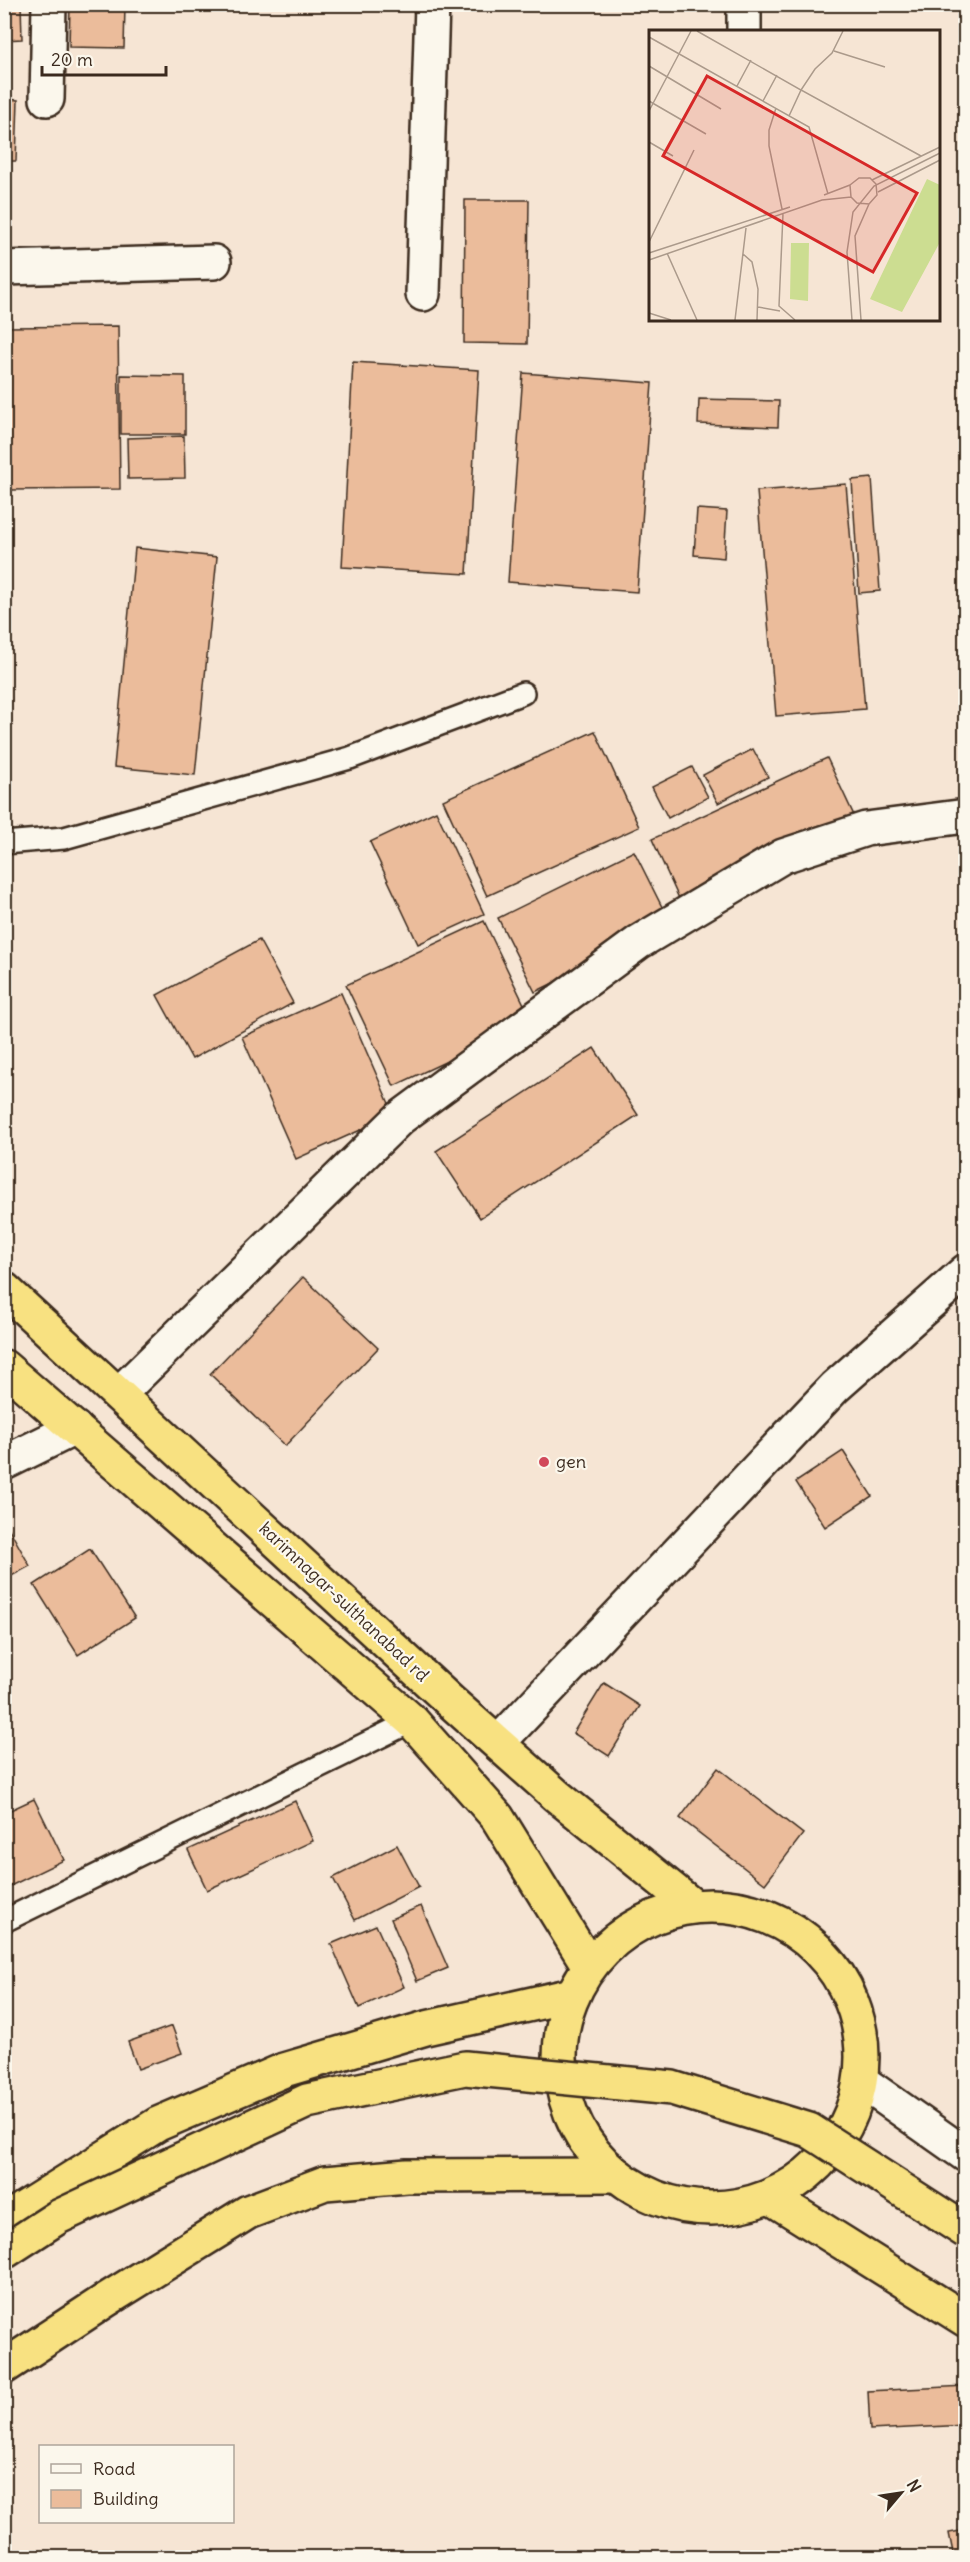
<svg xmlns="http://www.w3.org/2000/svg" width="970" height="2562" viewBox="0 0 970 2562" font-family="Delius,sans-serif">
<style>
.building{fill:#ebbc9b;stroke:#3b2a1e;stroke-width:1.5}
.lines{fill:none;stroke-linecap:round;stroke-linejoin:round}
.lane-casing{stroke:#3b2a1e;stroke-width:26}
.street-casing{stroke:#3b2a1e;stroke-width:38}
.highway-casing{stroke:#3b2a1e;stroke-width:38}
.lane{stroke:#fbf7ec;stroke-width:21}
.street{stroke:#fbf7ec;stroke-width:33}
.highway{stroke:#f8e181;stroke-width:33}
.highway-bridge-casing{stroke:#3b2a1e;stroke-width:38;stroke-linecap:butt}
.highway-bridge{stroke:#f8e181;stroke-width:33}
.poi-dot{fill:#d1495b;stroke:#fbf7ec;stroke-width:2}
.labels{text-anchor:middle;stroke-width:4.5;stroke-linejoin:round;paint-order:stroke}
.poi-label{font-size:18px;fill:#3b2a1e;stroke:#fbf7ec;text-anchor:start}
.street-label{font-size:18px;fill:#3b2a1e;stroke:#fbf7ec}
.inset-road{fill:none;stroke:#ab9a8b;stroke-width:1.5}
.view{fill:#d62828;fill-opacity:0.15;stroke:#d62828;stroke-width:3}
.inset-edge{fill:none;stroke:#3b2a1e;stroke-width:3}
</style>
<rect width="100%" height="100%" fill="#f6e5d4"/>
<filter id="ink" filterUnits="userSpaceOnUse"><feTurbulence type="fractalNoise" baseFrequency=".0167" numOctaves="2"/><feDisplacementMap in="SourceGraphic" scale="12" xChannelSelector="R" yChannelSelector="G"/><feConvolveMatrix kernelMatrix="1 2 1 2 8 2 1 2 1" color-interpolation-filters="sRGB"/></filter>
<g filter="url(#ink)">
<g class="building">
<polygon points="21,4 22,39 4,40 4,5"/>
<polygon points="70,4 125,5 124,48 69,47"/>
<polygon points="4,99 18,100 16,161 4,161"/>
<polygon points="465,200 529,200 527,344 464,343"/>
<polygon points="118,326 120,489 9,490 7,327"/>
<polygon points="353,362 479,370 467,574 342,567"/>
<polygon points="523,373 652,383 637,592 508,582"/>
<polygon points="121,375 185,376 185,434 121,434"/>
<polygon points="699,399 779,401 778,427 698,424"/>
<polygon points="184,436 185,478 128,479 127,438"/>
<polygon points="872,478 880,591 859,593 852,480"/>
<polygon points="846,484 865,709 776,716 757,491"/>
<polygon points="697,509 727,511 724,558 694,555"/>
<polygon points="135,548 217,557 195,775 114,767"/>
<polygon points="595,731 639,827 487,896 443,800"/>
<polygon points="753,749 768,777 718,803 703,775"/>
<polygon points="827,758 858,824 682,905 652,839"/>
<polygon points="692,767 708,797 668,818 652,787"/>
<polygon points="436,811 484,914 418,944 370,842"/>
<polygon points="634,851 671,925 535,992 498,918"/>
<polygon points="484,921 532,1021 394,1086 346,985"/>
<polygon points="259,940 293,1003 192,1059 157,995"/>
<polygon points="341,993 394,1115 296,1159 242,1037"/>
<polygon points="594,1048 638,1115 480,1218 436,1151"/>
<polygon points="303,1277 378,1348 285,1446 210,1374"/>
<polygon points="843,1451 872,1496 825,1527 796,1482"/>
<polygon points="4,1520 30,1566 4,1580"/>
<polygon points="90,1549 135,1618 78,1655 34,1585"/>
<polygon points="604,1683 640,1706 609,1756 573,1733"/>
<polygon points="718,1768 803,1834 765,1884 680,1818"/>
<polygon points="34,1799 64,1860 4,1889 4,1813"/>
<polygon points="295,1801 313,1841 207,1890 188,1850"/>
<polygon points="397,1845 419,1887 355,1920 333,1878"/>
<polygon points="421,1906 448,1968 417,1981 391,1919"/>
<polygon points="376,1925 404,1987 359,2008 331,1944"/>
<polygon points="172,2026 182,2053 138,2069 128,2042"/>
<polygon points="966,2386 966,2425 870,2430 868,2391"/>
<polygon points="966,2530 966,2555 954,2558 949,2533"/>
</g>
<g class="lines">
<defs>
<g id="lane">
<polyline points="4,843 64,838 350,758 523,693"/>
<polyline points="4,1921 412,1721"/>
</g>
<g id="street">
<polyline points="744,32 744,4"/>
<polyline points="47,99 49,4"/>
<polyline points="4,268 214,262"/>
<polyline points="423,294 432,4"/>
<polyline points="120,1393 400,1118 639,942 783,856 866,829 966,816"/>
<polyline points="4,1463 75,1428"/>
<polyline points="498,1743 835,1387 966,1271"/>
<polyline points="861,2081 966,2155"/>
</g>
<g id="highway">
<polyline points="4,1289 451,1702 557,1796 693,1906"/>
<polyline points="4,1367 412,1721 497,1817 589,1966"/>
<circle cx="711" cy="2057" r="151"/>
<polyline points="770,2197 966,2320"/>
<polyline points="4,2221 158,2124 284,2070 426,2028 572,1995"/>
<polyline points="4,2367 106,2300 248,2212 325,2183 407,2176 617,2175"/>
</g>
</defs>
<use href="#lane" class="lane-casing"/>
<use href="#street" class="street-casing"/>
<use href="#highway" class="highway-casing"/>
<use href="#lane" class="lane"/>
<use href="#street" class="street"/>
<use href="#highway" class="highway"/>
<defs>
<polyline id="highway-bridge" points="4,2252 58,2217 307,2101 465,2068 672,2088 809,2130 966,2231"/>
</defs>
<use href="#highway-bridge" class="highway-bridge-casing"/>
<use href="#highway-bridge" class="highway-bridge"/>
</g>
</g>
<circle class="poi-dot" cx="544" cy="1462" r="6"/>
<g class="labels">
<g class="poi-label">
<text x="556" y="1468">gen</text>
</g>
<g class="street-label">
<text transform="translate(344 1602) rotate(43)" y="6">karimnagar-sulthanabad rd</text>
</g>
</g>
<g transform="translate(649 30)">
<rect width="291" height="291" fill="#f6e5d4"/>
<path d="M 278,149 L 291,155 L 291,212 L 253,282 L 221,269 ZM 142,213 L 160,213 L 159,271 L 141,269 Z" fill="#ccdd91"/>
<path class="inset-road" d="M 48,1 L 152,60 L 140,86M 194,1 L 183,23 L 166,39 L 152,60 L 272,126M 0,7 L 160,97 L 179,164M 185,21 L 236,37M 0,36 L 72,79M 88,56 L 102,30M 0,71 L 57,104M 114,71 L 128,45M 127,78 L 120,100 L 120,116 L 133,179M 0,81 L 42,1M 0,112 L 24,126M 223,150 L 291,117M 229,162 L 291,130M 175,165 L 201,155M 134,184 L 130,276 L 146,290M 0,212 L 45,120M 0,223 L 141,177M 18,223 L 48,290M 94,224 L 103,232 L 109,259 L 108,290M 0,230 L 173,170 L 202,167 L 208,173 L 220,174 L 228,165 L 227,154 L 221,148 L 210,148 L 201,155 L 202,167M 109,277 L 131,281M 0,283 L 22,290M 86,290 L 97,198M 203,290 L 198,222 L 204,182 L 225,156 L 291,123M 212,290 L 206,206 L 220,174"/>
<path class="view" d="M 58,46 L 268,163 L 224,242 L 14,126 Z"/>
<rect width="291" height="291" class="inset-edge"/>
</g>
<rect width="970" height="2562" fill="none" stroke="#fbf7ec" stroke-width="24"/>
<rect x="12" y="12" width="946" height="2538" fill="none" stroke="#3b2a1e" stroke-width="2" filter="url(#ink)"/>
<rect x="39" y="2445" width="195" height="78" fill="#fbf7ec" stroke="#aea59a" stroke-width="1.5"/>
<rect x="51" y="2464" width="30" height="9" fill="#fbf7ec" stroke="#aea59a" stroke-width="1.5"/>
<text x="93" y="2475" font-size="18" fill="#3b2a1e">Road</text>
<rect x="51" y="2490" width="30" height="18" fill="#ebbc9b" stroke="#aea59a" stroke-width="1.5"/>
<text x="93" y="2505" font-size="18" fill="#3b2a1e">Building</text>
<g transform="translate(901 2493) rotate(61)" stroke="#fbf7ec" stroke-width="4.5" paint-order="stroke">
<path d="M0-4.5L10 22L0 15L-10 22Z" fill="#3b2a1e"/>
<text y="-9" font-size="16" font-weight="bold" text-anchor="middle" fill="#3b2a1e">N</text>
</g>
<path d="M42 66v9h124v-9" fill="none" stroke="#3b2a1e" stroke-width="3"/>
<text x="51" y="66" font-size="18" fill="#3b2a1e" stroke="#fbf7ec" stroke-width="4.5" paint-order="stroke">20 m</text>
</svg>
